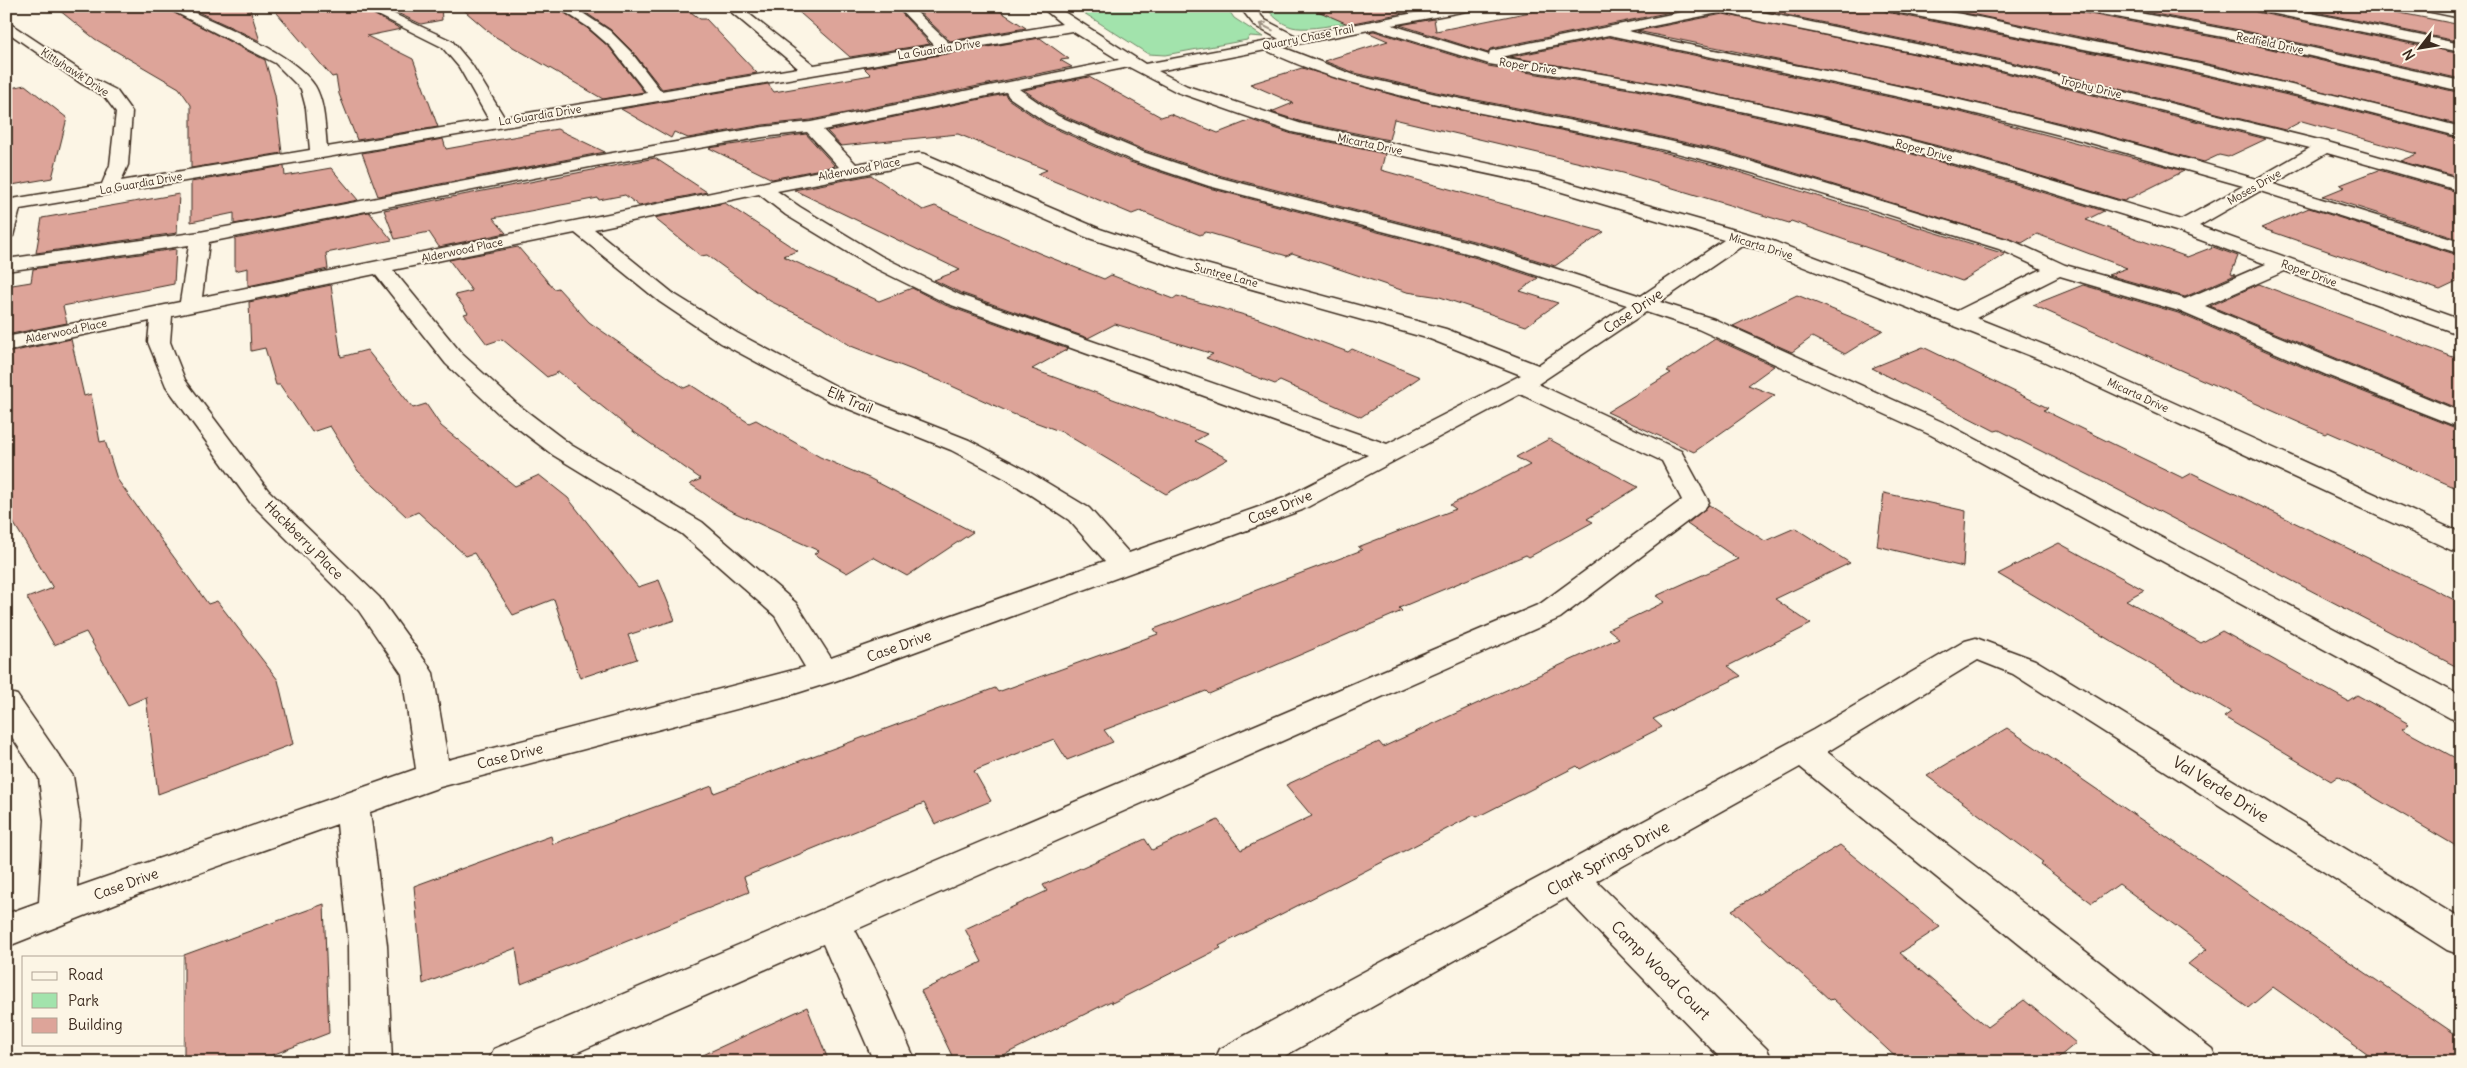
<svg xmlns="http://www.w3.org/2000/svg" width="2467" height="1068" viewBox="0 0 2467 1068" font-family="Delius,sans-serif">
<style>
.green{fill:#a2e3ac;stroke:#6e8665}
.building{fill:#dda499;stroke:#3b2a1e}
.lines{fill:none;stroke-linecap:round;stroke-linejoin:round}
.minor-casing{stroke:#3b2a1e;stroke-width:3}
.minor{fill:#fcf5e5;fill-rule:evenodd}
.oneway{stroke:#9c9082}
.labels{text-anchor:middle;stroke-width:4;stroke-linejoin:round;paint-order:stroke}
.far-street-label{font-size:11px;fill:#3b2a1e;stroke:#fcf5e5}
.street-label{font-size:14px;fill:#3b2a1e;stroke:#fcf5e5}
.near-street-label{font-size:16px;fill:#3b2a1e;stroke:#fcf5e5}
</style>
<rect width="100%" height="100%" fill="#fcf5e5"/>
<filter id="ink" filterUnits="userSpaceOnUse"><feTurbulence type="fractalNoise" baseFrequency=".02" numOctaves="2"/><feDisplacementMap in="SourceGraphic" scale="10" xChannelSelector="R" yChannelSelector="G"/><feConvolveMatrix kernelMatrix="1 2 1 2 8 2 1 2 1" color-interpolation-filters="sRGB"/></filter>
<g filter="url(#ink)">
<g class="green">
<polygon points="1073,6 1226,6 1234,18 1263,37 1250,36 1247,40 1165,55 1148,54"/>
<path d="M 1266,6 L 1407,11 C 1382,15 1313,33 1292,27 C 1282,24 1271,16 1266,6 Z"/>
</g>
<g class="building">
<polygon points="54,6 161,6 265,60 275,95 282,153 191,168 191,105 179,88 95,39"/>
<polygon points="185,6 249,6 260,41 235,29"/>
<polygon points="271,6 358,6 401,29 367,36 413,59 438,127 357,140 339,94 336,76 332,77"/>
<polygon points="382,6 441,6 442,20 421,24"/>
<polygon points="459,6 554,6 587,28 610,48 644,92 603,99 494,36"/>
<polygon points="576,6 683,6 700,19 706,19 757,73 662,89 632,51 611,30"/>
<polygon points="792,6 895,6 930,44 850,57"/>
<polygon points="913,6 992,6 1026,28 950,41"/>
<polygon points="1306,6 1433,6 1433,7 1348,24"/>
<polygon points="1560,6 1700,6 1490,49 1488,53 1400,25 1434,19 1436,31"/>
<polygon points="1743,6 1878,6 1886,12 2175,69 2318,102 2461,139 2461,178 2400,161 2417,154 2302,121 2285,130 2007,61"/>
<polygon points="1918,6 2071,6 2079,12 2245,43 2461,93 2461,125 2217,66 1976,15"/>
<polygon points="2113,6 2248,6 2256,12 2461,54 2461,79 2245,31"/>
<polygon points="2287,6 2365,6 2461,25 2461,42"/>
<polygon points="1723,14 2006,73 2266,139 2228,157 2219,155 2204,162 2069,125 1927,91 1637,31"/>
<polygon points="1374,31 1488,66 1636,90 1863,140 1996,178 2104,211 2086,220 2187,257 2213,247 2238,256 2231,274 2235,275 2185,297 2108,275 2127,268 2037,234 2022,243 1727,152 1639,132 1436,92 1355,73 1324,61 1388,41 1367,32"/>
<polygon points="1609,37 1960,112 2184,171 2124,201 1950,149 1826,117 1687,88 1510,57"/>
<polygon points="1040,38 1069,59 1060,60 1072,67 811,120 763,125 688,138 674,132 671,138 621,109 768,84 774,92 871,75 864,68"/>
<polygon points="1302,68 1403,98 1639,146 1729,169 2005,254 1962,281 1791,221 1789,223 1623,173 1394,119 1389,140 1302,122 1271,112 1293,103 1250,84"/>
<polygon points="1089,77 1161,117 1170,114 1218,133 1251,120 1292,134 1385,154 1381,170 1604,232 1555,266 1493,246 1222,176 1144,150 1059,114 1024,90"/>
<polygon points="25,85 67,118 52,178 6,186 6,89"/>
<polygon points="1005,94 1008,99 1045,124 1130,162 1209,188 1477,258 1538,278 1520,291 1558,303 1526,326 1440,297 1407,292 1292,253 1287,256 1206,232 1200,235 1140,211 1132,214 1037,174 1047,170 958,134 841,146 827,131"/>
<polygon points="557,129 605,152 378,196 362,153 443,139 446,149"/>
<polygon points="806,134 835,166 772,179 709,148"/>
<polygon points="655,158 707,192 639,206 625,195 599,200 598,198 493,218 506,233 439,247 429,232 395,239 384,210"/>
<polygon points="284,166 285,176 331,168 358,200 234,224 234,213 191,222 191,182"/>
<polygon points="2379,170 2461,193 2461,240 2323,196 2345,187 2340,185"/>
<polygon points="871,175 923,210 935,206 1039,253 1104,279 1111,275 1173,299 1177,296 1259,319 1348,352 1352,349 1420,377 1361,417 1280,381 1275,384 1206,358 1213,354 1115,324 1088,338 961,293 934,280 960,270 794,190"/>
<polygon points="179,194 177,233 36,253 42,218"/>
<polygon points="725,203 798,251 783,256 879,301 912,288 945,305 1068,349 1032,369 1207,434 1195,441 1228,459 1166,494 1062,432 1013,414 943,382 851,346 821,326 770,301 707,255 701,256 654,218"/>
<polygon points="2309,208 2461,256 2461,280 2440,290 2261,228"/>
<polygon points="369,212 392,240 326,253 328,269 248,286 248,268 235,271 235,239"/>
<polygon points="518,247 554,289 558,288 589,322 684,388 691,385 749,423 756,420 820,457 869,478 973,532 907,576 873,557 847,573 814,554 819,551 729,510 690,484 701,479 634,432 559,372 547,377 502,339 487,344 464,314 468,313 455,295 472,291 449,260"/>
<polygon points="176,249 174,284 63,306 67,323 6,335 6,286 31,282 33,269"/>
<polygon points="2259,284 2461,360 2461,410 2210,306"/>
<polygon points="331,285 341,357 367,350 413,408 426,404 441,426 515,486 539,475 568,498 638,587 659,580 675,620 628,635 637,659 580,678 554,599 513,615 474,553 466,556 418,512 407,517 358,471 330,426 312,432 280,385 276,385 265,348 251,351 249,302"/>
<polygon points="2083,285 2178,313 2328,378 2461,430 2461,490 2328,432 2325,434 2033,305"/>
<polygon points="1797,295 1883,330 1845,354 1812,337 1792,352 1733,326"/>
<polygon points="71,339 84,396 91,394 100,442 105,441 117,479 208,604 217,601 278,680 293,744 158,794 146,697 128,705 86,632 54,645 27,598 53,588 10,517 6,495 6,353"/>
<polygon points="1715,339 1774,366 1748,385 1775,395 1694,452 1607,412 1671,373 1667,371"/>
<polygon points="1923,347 2048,408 2043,410 2183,478 2192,473 2461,603 2461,669 2103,482 1999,430 1995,431 1872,368"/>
<polygon points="1549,439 1638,487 1587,519 1593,522 1529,557 1526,555 1399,608 1402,611 1209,694 1206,691 1104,730 1113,742 1067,760 1054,739 974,771 991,801 935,824 924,803 744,877 749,892 521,984 516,948 423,984 414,886 551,836 553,844 712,786 714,793 995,688 998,692 1158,634 1154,629 1362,550 1358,547 1456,509 1450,505 1530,465 1516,457"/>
<polygon points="1884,493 1966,511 1963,567 1877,546"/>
<polygon points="1709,505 1765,541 1795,528 1850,563 1775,599 1811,624 1728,666 1741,676 1653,719 1662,727 1580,769 1577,766 1477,817 1474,815 1219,946 1221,948 1112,1003 1111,1001 990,1062 955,1062 921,991 982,962 965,929 1047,891 1043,885 1145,839 1152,850 1218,820 1241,850 1312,816 1286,785 1379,742 1383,747 1619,638 1608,629 1665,602 1656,596 1738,559 1687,524"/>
<polygon points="2059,543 2144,590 2126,600 2201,643 2222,631 2348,701 2357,695 2409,724 2402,729 2461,761 2461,849 2338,776 2331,781 2224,717 2231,712 1998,574"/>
<polygon points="2007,728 2461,1038 2461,1062 2378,1062 2273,987 2248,1008 2188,964 2207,949 2119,884 2092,903 2040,864 2043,862 1927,776"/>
<polygon points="1840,845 1940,927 1900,953 1987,1027 2024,1000 2076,1043 2053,1062 1901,1062 1833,999 1830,1000 1732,910"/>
<polygon points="324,904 329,1033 254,1062 184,1062 184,955"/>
<polygon points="807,1007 829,1062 688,1062"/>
</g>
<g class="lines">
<defs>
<g id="minor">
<path d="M 163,6 L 180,6 C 219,25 292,51 315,86 C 325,103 325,128 327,147 L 489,120 L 459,67 L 442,47 L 360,6 L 377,6 L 452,41 L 472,65 L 504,117 L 647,93 L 611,47 L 588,27 L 556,6 L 572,6 L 610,31 L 631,52 L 661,91 L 798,68 L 724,6 L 739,6 L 814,65 L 934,45 L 897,6 L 910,6 L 949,43 L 1062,24 L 1040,6 L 1055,6 L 1145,64 L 1279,39 L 1255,26 L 1239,6 L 1252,6 L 1265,20 L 1296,36 L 1450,6 L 1478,6 L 1472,10 L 1392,25 L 1489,55 L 1490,51 L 1495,50 L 1711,6 L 1733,6 L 2007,63 L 2331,143 L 2461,180 L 2461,191 L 2327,153 L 2273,184 L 2461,242 L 2461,254 L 2260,191 L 2199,226 L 2461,320 L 2461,335 L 2285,271 L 2205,306 L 2461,412 L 2461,428 L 2329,376 L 2179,311 L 2060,276 L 1976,318 L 2057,350 L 2461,533 L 2461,552 L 2451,550 L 2041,360 L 1758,249 L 1742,246 L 1660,302 L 1714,319 L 1949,425 L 2461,696 L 2461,721 L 2450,718 L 1931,435 L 1698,329 L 1646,312 L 1538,384 L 1681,451 L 1709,502 L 1705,508 L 1560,618 L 855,930 L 876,970 L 916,1062 L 874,1062 L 823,944 L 555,1062 L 488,1062 L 494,1049 L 1540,604 L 1682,500 L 1662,461 L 1520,394 L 1302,510 L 835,681 L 794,694 L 440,787 L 370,812 L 387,945 L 392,1062 L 350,1062 L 349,945 L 337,824 L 137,895 L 6,947 L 6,914 L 39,902 L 44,821 L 39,778 L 6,728 L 6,692 L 17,695 L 73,776 L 80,821 L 77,887 L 416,769 L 402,674 L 359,611 L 250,502 L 166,386 L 148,342 L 150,321 L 6,351 L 6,337 L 180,302 L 189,245 L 6,271 L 6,259 L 200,232 L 595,156 L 763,127 L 811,122 L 1119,60 L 1072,31 L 20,209 L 13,236 L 6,238 L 6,200 L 102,184 L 110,165 L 116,112 L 104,96 L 82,84 L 6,31 L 6,21 L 92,78 L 116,90 L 132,112 L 128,165 L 121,181 L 310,150 L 306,108 L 301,89 L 275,63 ZM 1723,12 L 1758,21 L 2006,71 L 2310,148 L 2256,179 C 2132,142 2006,109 1879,82 C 1796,64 1711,52 1628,31 ZM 1374,29 L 1489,64 L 1636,88 L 1863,138 L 1997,176 L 2176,231 L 2266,264 L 2185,299 L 2065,265 L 2013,241 L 1726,154 L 1639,134 L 1436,94 L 1354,75 L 1282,47 ZM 1609,35 L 1960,110 L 2080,140 L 2243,186 L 2181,220 C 2078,189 1976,157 1872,130 C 1749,99 1625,77 1500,57 ZM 1266,50 C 1309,72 1356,84 1403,96 C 1481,115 1561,127 1639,144 C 1761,171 1880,213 1999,249 L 2042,269 L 1957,311 L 1770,240 L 1538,174 L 1302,124 L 1187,86 L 1158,71 ZM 1129,67 L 1177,92 L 1292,132 L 1535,184 L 1724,240 L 1641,296 L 1492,248 L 1221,178 L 1143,152 L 1058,116 L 1019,89 ZM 1006,92 L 1009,97 L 1046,122 L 1131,160 L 1209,186 L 1478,256 L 1627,305 L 1538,365 L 1446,329 L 1198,262 L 1100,229 L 925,154 L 919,153 L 856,164 L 823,130 ZM 807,132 L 839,167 L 202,297 L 209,242 L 595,166 L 763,137 ZM 917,164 L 1086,237 L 1184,270 L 1430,339 L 1521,375 L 1387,444 L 960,295 L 881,256 L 800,207 L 777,191 ZM 759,194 L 786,215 L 867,264 L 946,303 L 1368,455 L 1284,498 L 1129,553 L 1089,508 L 1024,469 L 969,440 L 845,391 L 737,333 L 674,294 L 594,229 ZM 575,233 L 660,302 L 721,343 L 829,401 L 951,450 L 1006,479 L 1069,520 L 1105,561 L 831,658 L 796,603 L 702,522 L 571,445 L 517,404 L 462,354 L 393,270 ZM 375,274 L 446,364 L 499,414 L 553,455 L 682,534 L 775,616 L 805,667 L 448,760 L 433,673 L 428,665 L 379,597 L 268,490 L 185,380 L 170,342 L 172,316 Z"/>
<path d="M 1880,6 C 1943,6 2008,24 2070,37 C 2201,63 2331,93 2461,127 L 2461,137 L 2318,100 L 2175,67 L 1886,10 Z"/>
<polygon points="2073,6 2102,6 2245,33 2461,81 2461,91 2245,41 2079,10"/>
<polygon points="2250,6 2277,6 2461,44 2461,52 2256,10"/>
<polygon points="2416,6 2443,6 2461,10 2461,18 2417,9"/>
<polygon points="1976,638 2035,660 2461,919 2461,955 2447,950 2013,674 1978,660 1827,752 2212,1049 2218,1062 2165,1062 1800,767 1596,881 1767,1049 1773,1062 1724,1062 1566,898 1274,1062 1214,1062 1220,1049 1813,730 1965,641"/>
</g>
</defs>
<use href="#minor" class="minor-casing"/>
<use href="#minor" class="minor"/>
</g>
<defs><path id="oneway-shaft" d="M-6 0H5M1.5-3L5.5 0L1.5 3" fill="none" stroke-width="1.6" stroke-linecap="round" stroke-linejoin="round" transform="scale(1.25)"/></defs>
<use class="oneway" href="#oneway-shaft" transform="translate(1266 27) rotate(-154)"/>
</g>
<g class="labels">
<g class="far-street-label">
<text transform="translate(1308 37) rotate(-11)" y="4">Quarry Chase Trail</text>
<text transform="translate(2270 43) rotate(12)" y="4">Redfield Drive</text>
<text transform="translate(939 49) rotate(-9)" y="4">La Guardia Drive</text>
<text transform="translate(1528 66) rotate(9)" y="4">Roper Drive</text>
<text transform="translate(75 72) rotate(33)" y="4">Kittyhawk Drive</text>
<text transform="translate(2091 87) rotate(14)" y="4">Trophy Drive</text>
<text transform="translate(540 115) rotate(-9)" y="4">La Guardia Drive</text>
<text transform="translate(1370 144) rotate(12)" y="4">Micarta Drive</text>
<text transform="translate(1924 150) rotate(15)" y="4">Roper Drive</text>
<text transform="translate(859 169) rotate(-11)" y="4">Alderwood Place</text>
<text transform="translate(141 183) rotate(-10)" y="4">La Guardia Drive</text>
<text transform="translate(2254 187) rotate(-30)" y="4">Moses Drive</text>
<text transform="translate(1761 246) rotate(17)" y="4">Micarta Drive</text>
<text transform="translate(462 250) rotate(-12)" y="4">Alderwood Place</text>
<text transform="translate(2309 273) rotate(20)" y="4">Roper Drive</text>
<text transform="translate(1226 275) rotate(15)" y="4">Suntree Lane</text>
<text transform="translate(66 331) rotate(-12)" y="4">Alderwood Place</text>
<text transform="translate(2138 395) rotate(25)" y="4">Micarta Drive</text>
</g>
<g class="street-label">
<text transform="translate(1633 311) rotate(-34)" y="5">Case Drive</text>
<text transform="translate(850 400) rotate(23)" y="5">Elk Trail</text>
<text transform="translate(1280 507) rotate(-22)" y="5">Case Drive</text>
<text transform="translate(304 540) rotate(45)" y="5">Hackberry Place</text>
<text transform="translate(899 646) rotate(-20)" y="5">Case Drive</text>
<text transform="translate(510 756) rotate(-14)" y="5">Case Drive</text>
<text transform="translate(126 884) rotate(-20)" y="5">Case Drive</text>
</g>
<g class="near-street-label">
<text transform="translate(2221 789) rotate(32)" y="6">Val Verde Drive</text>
<text transform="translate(1608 858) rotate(-29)" y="6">Clark Springs Drive</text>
<text transform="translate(1661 970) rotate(45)" y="6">Camp Wood Court</text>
</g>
</g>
<rect width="2467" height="1068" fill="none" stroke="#fcf5e5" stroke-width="25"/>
<rect x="12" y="12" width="2442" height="1043" fill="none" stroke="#3b2a1e" stroke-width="2" filter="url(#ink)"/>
<rect x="22" y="956" width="162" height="90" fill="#fcf5e5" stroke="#afa495"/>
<rect x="32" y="972" width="25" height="8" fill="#fcf5e5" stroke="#afa495"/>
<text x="68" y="980" font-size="15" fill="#3b2a1e">Road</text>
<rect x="32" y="993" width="25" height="15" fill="#a2e3ac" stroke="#afa495"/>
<text x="68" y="1006" font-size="15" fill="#3b2a1e">Park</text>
<rect x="32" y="1018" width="25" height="15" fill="#dda499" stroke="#afa495"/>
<text x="68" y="1030" font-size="15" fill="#3b2a1e">Building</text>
<g transform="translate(2420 48) rotate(239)" stroke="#fcf5e5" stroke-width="4" paint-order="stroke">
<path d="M0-4L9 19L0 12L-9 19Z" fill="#3b2a1e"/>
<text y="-8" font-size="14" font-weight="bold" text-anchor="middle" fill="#3b2a1e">N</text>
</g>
</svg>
